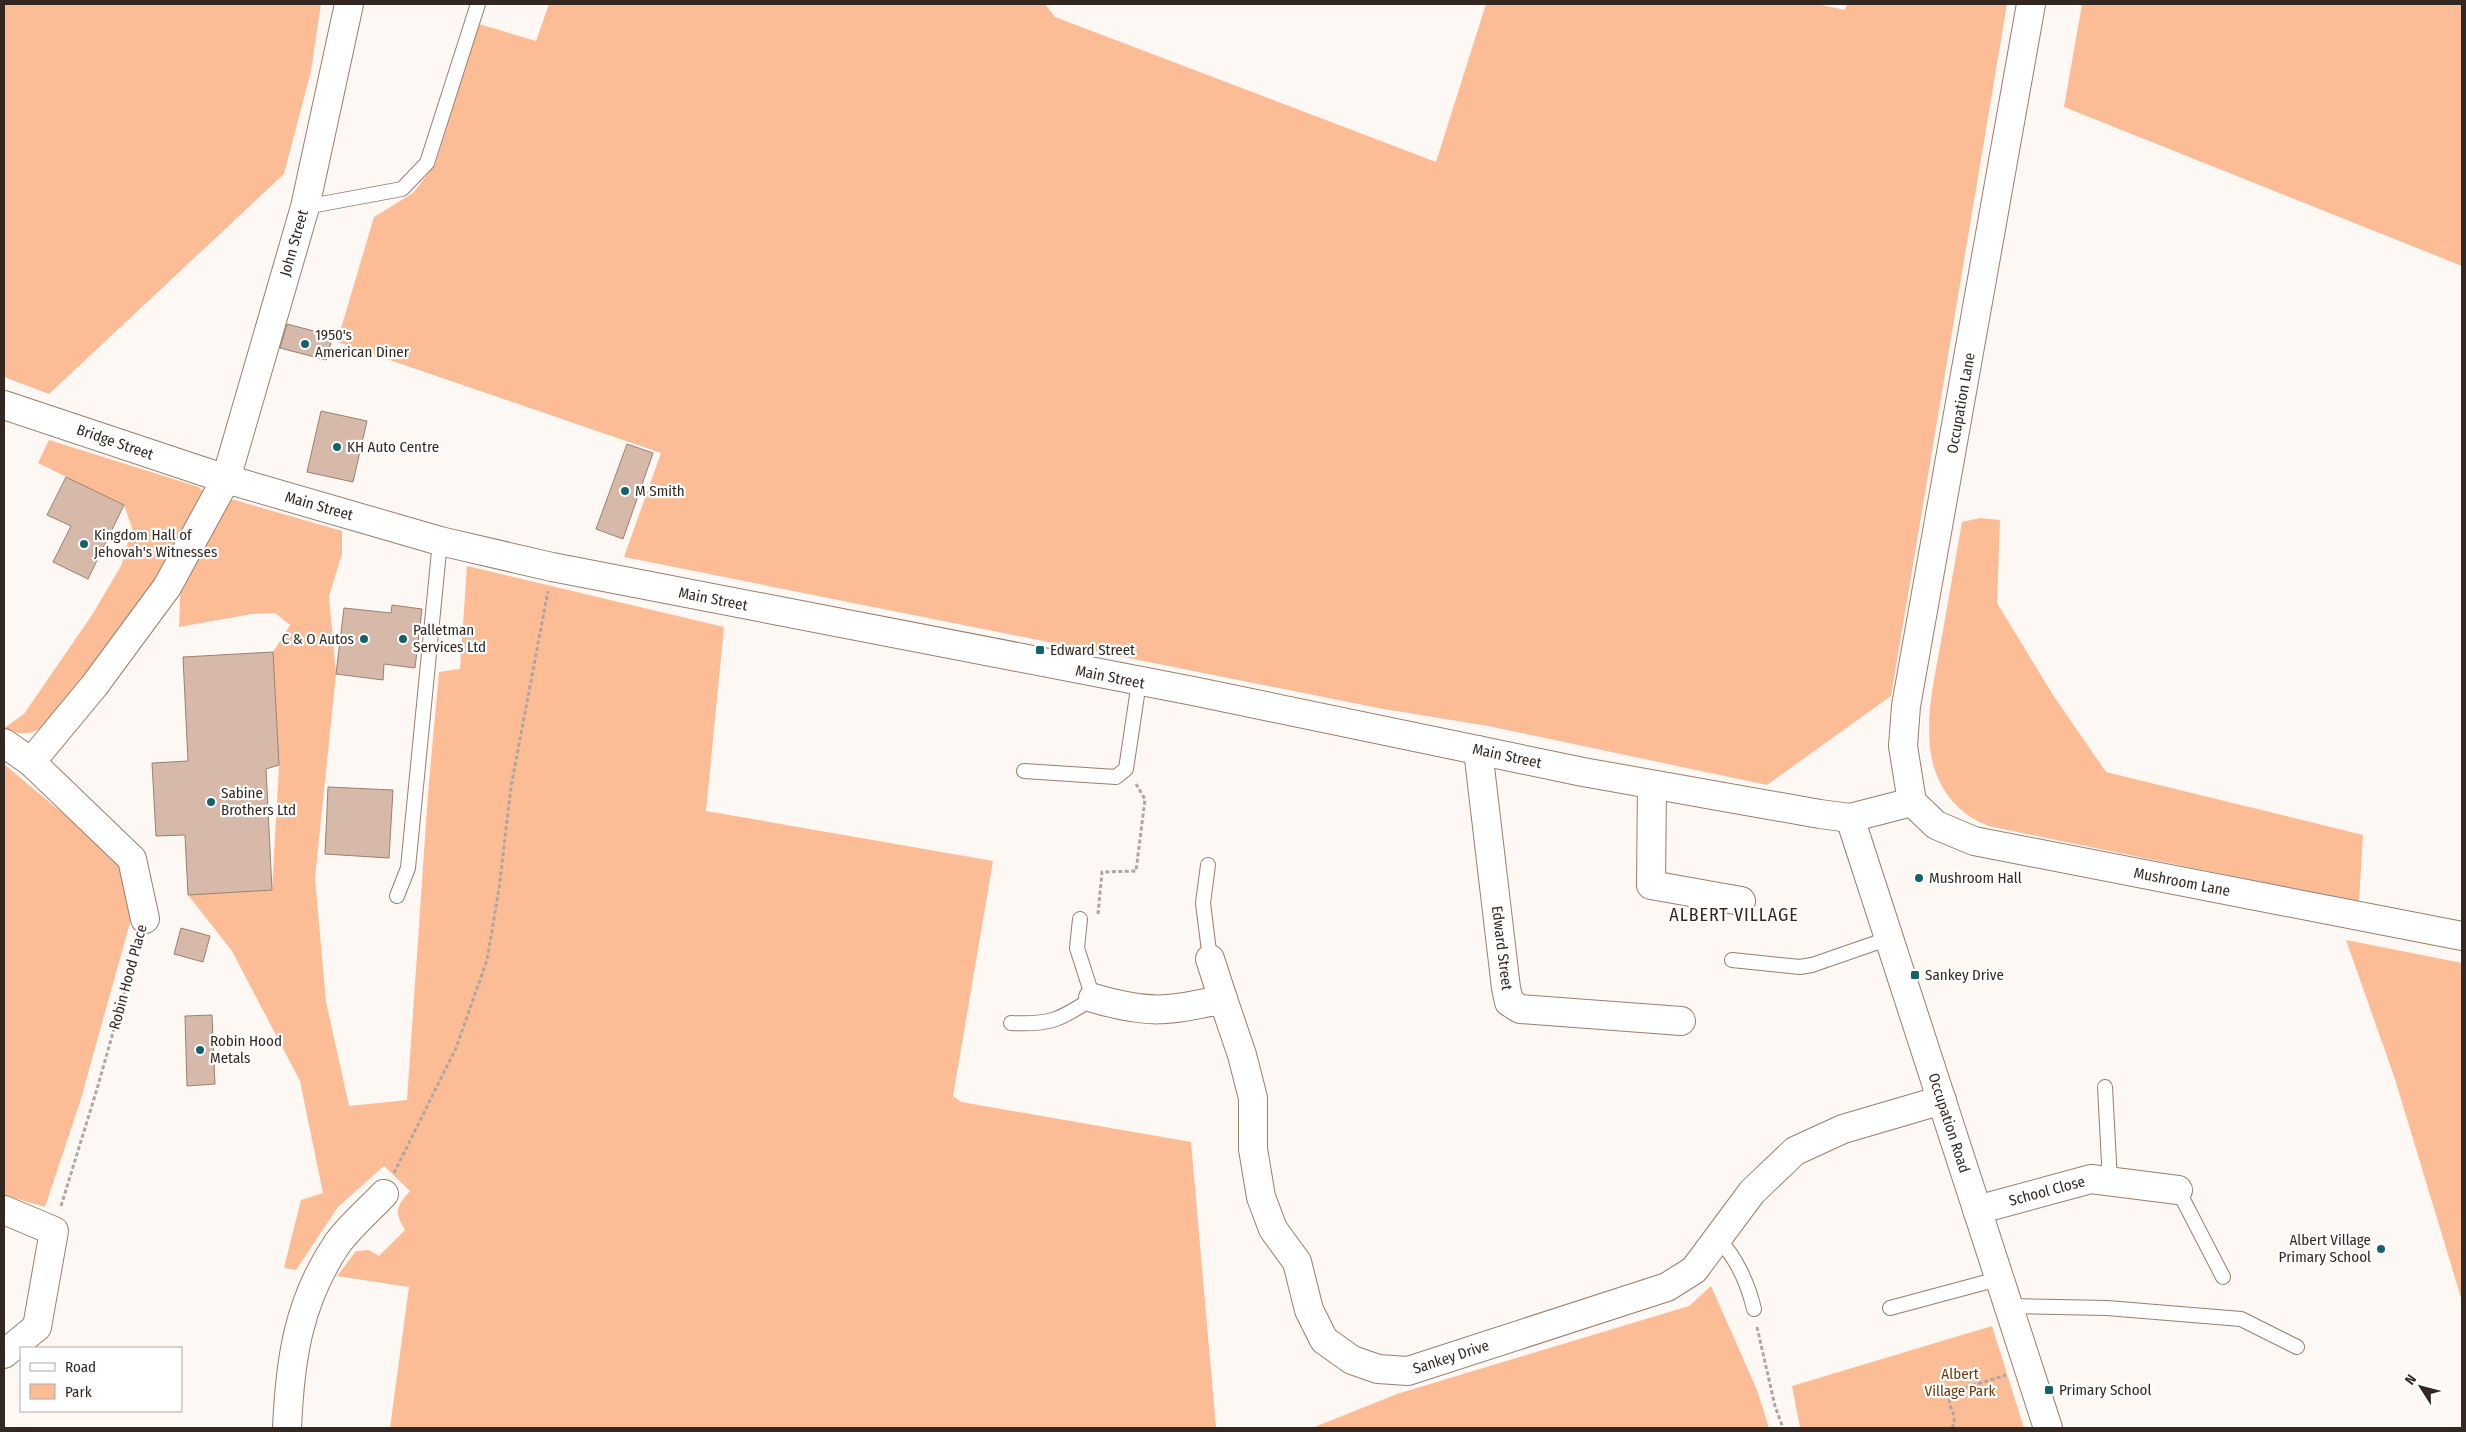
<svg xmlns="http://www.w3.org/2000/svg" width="2466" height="1432" viewBox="0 0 2466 1432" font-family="'Fira Sans Condensed',sans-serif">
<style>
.green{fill:#fcbd96}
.building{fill:#d6b9a8;stroke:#9b8070}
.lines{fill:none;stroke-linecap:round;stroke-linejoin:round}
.lane-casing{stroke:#997e6e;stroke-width:16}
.street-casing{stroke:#997e6e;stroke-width:30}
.secondary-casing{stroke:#997e6e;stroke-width:30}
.path{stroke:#aea7a1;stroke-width:3;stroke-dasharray:4 2.5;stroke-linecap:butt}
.lane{stroke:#fff;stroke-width:14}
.street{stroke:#fff;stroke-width:28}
.secondary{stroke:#fff;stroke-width:28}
.poi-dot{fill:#136369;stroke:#fff;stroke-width:2}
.labels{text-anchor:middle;stroke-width:4.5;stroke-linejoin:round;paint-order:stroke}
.street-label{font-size:15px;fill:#332821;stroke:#fff}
.poi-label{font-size:15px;fill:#332821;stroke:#fff;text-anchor:start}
.park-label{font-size:15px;fill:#723707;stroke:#fff}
.quarter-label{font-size:18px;letter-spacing:1px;fill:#332821;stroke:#fff}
</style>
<rect width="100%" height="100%" fill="#fef8f4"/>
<g class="green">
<polygon points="4,4 321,4 311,71 284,174 49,394 4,377"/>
<polygon points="549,4 1045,4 1055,17 1436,162 1486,4 1817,4 1845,10 1847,4 2007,4 1891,696 1767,785 1488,726 1378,708 624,557 661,453 337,342 374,217 413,193 435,165 479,24 536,41"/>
<polygon points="2082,4 2462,4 2462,266 2064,107"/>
<path d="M 49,440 L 199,487 L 203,491 L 151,589 L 59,712 C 39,731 31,740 4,728 L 24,714 L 92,615 L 121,566 L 132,528 L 124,505 L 38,463 Z"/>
<path d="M 224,497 L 342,531 L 342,554 L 329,596 L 336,674 L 315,878 L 326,1002 L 349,1106 L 407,1100 L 428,794 L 439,672 L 460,669 L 467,566 L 724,627 L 706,811 L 993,861 L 953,1096 L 961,1102 L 1191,1142 L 1216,1428 L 390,1428 L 409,1287 L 337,1276 L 356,1251 L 369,1250 L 379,1256 L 405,1230 C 394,1212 396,1207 410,1191 L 384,1166 L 338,1207 L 296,1270 L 284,1268 L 301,1200 L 323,1193 L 300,1081 L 232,951 L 188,895 L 272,890 L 279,765 L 273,652 L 290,625 L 275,613 L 252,614 L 179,627 L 181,579 Z"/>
<path d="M 1980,518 L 2000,520 L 1997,603 L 2053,695 L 2106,772 L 2363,835 L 2359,902 L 1988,826 C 1978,821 1967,816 1959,808 C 1913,764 1931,697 1941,642 C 1948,602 1955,562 1962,522 Z"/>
<polygon points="4,764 117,859 133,912 80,1102 45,1207 4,1195"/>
<polygon points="2346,940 2462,963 2462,1301 2394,1076"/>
<polygon points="1711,1286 1757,1390 1769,1428 1312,1428 1397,1394 1689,1306"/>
<polygon points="1992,1326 2024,1428 1800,1428 1792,1386"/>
</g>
<g class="building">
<polygon points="287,324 333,336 326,360 280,348"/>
<polygon points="321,411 367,421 353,482 307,472"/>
<polygon points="627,444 653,453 623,539 596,529"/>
<polygon points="66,477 124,505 88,579 53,562 71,526 47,515"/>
<polygon points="392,605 422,609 415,668 384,664 383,680 336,674 344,608 391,613"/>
<polygon points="273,652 279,765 266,769 272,890 188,895 185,835 156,836 152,763 188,761 183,657"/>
<polygon points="328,787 393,790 389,858 325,854"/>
<polygon points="181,928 210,936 203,962 174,954"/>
<polygon points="212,1015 215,1084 187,1086 185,1016"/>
</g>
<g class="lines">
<defs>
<g id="lane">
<polyline points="305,207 402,189 427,163 478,4"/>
<polyline points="1024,771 1116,777 1126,769 1139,682"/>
<polyline points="1208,865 1203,903 1210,959"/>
<polyline points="397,896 408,868 440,541"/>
<polyline points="1732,960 1800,967 1812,965 1890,938"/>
<path d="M 1011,1023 C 1050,1025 1060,1020 1093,998 L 1077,948 L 1080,919"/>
<polyline points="2105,1087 2110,1181"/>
<polyline points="2178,1190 2223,1277"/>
<path d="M 1718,1239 C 1736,1257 1748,1284 1754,1309"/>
<polyline points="2006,1306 2107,1308 2241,1319 2297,1347"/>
<polyline points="1890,1308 1998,1279"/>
</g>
<g id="street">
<polyline points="4,743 31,762 132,859 145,919"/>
<polyline points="1478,750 1506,988 1509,1002 1520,1009 1681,1021"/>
<polyline points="31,762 94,686 167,587 226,479 305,207 349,4"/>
<polyline points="1652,785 1651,885 1741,901"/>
<polyline points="1850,818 2048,1428"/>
<polyline points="1210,959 1223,999"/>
<path d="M 1093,998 C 1147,1014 1168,1012 1223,999 L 1242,1055 L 1253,1098 L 1253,1149 L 1261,1197 L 1273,1229 L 1297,1262 L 1309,1310 L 1324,1340 L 1352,1360 L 1378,1369 L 1408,1371 L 1667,1287 L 1694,1270 L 1752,1192 L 1795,1151 L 1843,1129 L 1942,1100"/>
<polyline points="4,1210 54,1231 37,1327 4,1354"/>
<polyline points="1977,1210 2091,1179 2178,1190"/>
<path d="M 287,1428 C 290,1360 298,1302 337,1244 C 350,1226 369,1210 384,1194"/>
</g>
<g id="secondary">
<polyline points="4,405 226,479 440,541 552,567 1193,691 1583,772 1820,814 1850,818 1912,802"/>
<polyline points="1912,802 1903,746 1906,706 2031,4"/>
<polyline points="1912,802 1936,825 1974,841 2462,936"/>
</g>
</defs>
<use href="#lane" class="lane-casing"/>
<use href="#street" class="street-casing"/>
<use href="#secondary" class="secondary-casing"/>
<g class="path">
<polyline points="1098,914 1102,872 1136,871 1145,799 1136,784"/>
<polyline points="394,1173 456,1048 487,960 499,889 511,787 548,591"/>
<polyline points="61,1206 97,1089 139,941"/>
<polyline points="1757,1327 1775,1406 1783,1428"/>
<path d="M 1952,1428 C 1960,1411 1943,1408 1952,1392 L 2006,1375"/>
</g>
<use href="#lane" class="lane"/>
<use href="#street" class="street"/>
<use href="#secondary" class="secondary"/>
</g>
<g class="poi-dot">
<circle cx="305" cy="344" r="5"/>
<circle cx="337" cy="447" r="5"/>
<circle cx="625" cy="491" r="5"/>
<circle cx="84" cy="544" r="5"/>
<circle cx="364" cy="639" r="5"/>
<circle cx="403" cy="639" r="5"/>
<rect x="1035" y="645" width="10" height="10" rx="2.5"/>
<circle cx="211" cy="802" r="5"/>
<circle cx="1919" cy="878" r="5"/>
<rect x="1910" y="970" width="10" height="10" rx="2.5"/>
<circle cx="200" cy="1050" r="5"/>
<circle cx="2381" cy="1249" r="5"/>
<rect x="2044" y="1385" width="10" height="10" rx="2.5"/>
</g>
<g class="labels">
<g class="street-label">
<text transform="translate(294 243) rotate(-74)" y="5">John Street</text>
<text transform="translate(1961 403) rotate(-80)" y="5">Occupation Lane</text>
<text transform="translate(115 442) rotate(19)" y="5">Bridge Street</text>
<text transform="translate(319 506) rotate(16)" y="5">Main Street</text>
<text transform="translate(713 599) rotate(11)" y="5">Main Street</text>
<text transform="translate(1110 677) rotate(11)" y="5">Main Street</text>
<text transform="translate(1507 756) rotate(12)" y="5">Main Street</text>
<text transform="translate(2182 882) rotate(11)" y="5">Mushroom Lane</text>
<text transform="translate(1502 948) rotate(83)" y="5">Edward Street</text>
<text transform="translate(128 977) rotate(-75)" y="5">Robin Hood Place</text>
<text transform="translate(1949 1123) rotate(72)" y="5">Occupation Road</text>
<text transform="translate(2047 1191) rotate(-15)" y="5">School Close</text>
<text transform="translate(1451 1357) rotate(-18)" y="5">Sankey Drive</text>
</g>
<g class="poi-label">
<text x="315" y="340">1950's<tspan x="315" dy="17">American Diner</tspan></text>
<text x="347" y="452">KH Auto Centre</text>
<text x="635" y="496">M Smith</text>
<text x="94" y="540">Kingdom Hall of<tspan x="94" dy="17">Jehovah's Witnesses</tspan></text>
<text x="413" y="635">Palletman<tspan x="413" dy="17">Services Ltd</tspan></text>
<text x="354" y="644" text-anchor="end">C &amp; O Autos</text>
<text x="1050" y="655">Edward Street</text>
<text x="221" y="798">Sabine<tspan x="221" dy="17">Brothers Ltd</tspan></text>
<text x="1929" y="883">Mushroom Hall</text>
<text x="1925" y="980">Sankey Drive</text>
<text x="210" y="1046">Robin Hood<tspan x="210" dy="17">Metals</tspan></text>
<text x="2371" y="1245" text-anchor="end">Albert Village<tspan x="2371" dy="17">Primary School</tspan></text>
<text x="2059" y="1395">Primary School</text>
</g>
<g class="park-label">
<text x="1960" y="1379">Albert<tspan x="1960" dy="17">Village Park</tspan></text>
</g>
<g class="quarter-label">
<text x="1734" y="921">ALBERT VILLAGE</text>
</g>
</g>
<rect width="2466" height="1432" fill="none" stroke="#332821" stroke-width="10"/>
<rect x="20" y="1347" width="162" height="65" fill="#ffffff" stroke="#ada9a6"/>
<rect x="30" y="1363" width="25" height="8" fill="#ffffff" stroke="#ada9a6"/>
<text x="65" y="1372" font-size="15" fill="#332821">Road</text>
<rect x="30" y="1384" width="25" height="15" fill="#fcbd96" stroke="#ada9a6"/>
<text x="65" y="1397" font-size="15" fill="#332821">Park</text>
<g transform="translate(2421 1387) rotate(306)" stroke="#ffffff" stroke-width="4" paint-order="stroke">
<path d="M0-4L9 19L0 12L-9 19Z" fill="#332821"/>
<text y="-8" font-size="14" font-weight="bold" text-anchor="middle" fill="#332821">N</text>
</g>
</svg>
